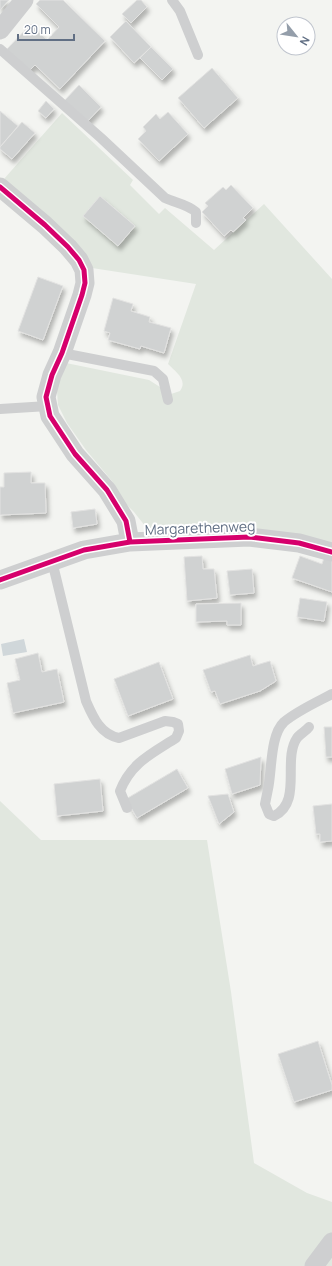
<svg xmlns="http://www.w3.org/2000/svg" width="332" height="1266" viewBox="0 0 332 1266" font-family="Manrope,sans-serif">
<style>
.green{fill:#e1e7df}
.water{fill:#d0d7da}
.building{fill:#d0d2d2;stroke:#e2e2e1;filter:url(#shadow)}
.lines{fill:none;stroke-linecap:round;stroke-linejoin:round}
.lane{stroke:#cecfd0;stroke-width:10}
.street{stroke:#cecfd0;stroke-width:19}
.cycleway-casing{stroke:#fff;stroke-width:8}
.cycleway{stroke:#d6006c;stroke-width:5}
.labels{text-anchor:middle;stroke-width:4;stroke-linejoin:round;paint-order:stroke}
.street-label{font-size:14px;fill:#616f84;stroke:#fff}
</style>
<defs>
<filter id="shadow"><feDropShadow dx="2.5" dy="4.5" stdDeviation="2" flood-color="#0004"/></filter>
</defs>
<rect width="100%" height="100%" fill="#f3f4f1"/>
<!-- green -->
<path class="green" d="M 62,113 L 133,180 L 130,185 L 159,214 L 165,208 L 214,250 L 264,204 L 332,279 L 332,552 L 153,536 L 134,512 L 123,501 L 112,481 L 86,450 L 67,423 L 58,405 L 57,391 L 59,380 L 66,363 L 149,380 L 171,394 L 180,391 C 188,380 176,372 168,364 L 196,284 L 92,268 L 4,179 Z
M 0,801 L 41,840 L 207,840 L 231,992 L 254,1163 L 307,1193 L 332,1202 L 332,1266 L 0,1266 Z"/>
<!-- water -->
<path class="water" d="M 24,639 L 27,652 L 3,656 L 1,644 Z"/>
<!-- building -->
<path class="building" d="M 0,0 L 9,0 L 0,10 Z
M 40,0 L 63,0 L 105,41 L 60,89 L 35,65 L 29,71 L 7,49 L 31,24 L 47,40 L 59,27 L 36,4 Z
M 137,0 L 141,0 L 147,7 L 131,23 L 122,14 Z
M 126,21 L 151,47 L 134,63 L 110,37 Z
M 151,47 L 173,69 L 162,80 L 140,58 Z
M 212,68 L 238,98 L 204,128 L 178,98 Z
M 79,85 L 101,107 L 86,123 L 64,101 Z
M 46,101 L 54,109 L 46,118 L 38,111 Z
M 0,111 L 18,126 L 0,147 Z
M 168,112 L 188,134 L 159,161 L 138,139 L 146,131 L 143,127 L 156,114 L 160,119 Z
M 22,122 L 35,133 L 12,159 L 0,149 L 0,147 Z
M 231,185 L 253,208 L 243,218 L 246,220 L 233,232 L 231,230 L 224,236 L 202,212 L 208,206 L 205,203 L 223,187 L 226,190 Z
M 100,196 L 135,226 L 118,246 L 83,216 Z
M 38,277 L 63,286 L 43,340 L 18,331 Z
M 113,298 L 133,304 L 131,311 L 150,317 L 149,322 L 171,328 L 164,353 L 141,346 L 140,349 L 108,340 L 110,333 L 104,331 Z
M 31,472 L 31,483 L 45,483 L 46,513 L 0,515 L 0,487 L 4,487 L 4,473 Z
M 95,509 L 97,524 L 73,528 L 71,512 Z
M 202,556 L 203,569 L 214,569 L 217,598 L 187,601 L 184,557 Z
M 300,556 L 322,564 L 324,558 L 332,561 L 332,592 L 292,578 Z
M 252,569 L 254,593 L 230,595 L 227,571 Z
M 300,598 L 327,602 L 324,621 L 297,617 Z
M 241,603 L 241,625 L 227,625 L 227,621 L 196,622 L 196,604 Z
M 38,653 L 42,672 L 57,669 L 64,702 L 13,713 L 7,683 L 20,680 L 15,659 Z
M 250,655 L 253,666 L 270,661 L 276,681 L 260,691 L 220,704 L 215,691 L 211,692 L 203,670 Z
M 159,662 L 173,699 L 128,716 L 114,679 Z
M 324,727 L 332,727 L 332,757 L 326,757 Z
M 261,757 L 260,785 L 232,794 L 225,769 Z
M 177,769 L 188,788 L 137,818 L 126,799 Z
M 100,779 L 103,811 L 57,816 L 54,784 Z
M 228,794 L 234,812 L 219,824 L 208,796 Z
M 332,804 L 332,841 L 320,842 L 320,834 L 316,834 L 313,806 Z
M 318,1041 L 332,1085 L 332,1090 L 294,1102 L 278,1054 Z"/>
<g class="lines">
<!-- lane -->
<path class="lane" d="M 172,0 L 180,11 L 198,55
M 0,49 L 101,138 L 165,198 C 176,203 187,204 196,212 L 196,223
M 62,353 L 154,371 L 163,379 L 168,400
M 0,409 L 48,406
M 52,561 L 86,701 C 93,717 100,734 119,738 L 165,721 L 173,722 L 178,724 L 179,731 L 176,738 C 151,754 131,763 120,791 L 127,808
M 309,727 C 306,731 300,734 297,738 C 282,760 303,802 274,816 L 269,814 L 265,804 C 266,799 267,794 268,789 C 272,771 270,735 284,722 C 297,711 317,702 332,694"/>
<!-- street -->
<path class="street" d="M 0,30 L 24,0
M 0,187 L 45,225 L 68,247 L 79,260 L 84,270 L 85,283 L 82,295 L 62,353 L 52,375 L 46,397 L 50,416 L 75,454 L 107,490 L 126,521 L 130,542
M 0,580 L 84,550 L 130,542 L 249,537 L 299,543 L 332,552
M 314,1266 L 332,1242"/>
<!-- cycleway casing -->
<g class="cycleway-casing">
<path id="cycleway" d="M 0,187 L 45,225 L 68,247 L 79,260 L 84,270 L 85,283 L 82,295 L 62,353 L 52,375 L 46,397 L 50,416 L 75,454 L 107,490 L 126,521 L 130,542
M 0,580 L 84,550 L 130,542 L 249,537 L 299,543 L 332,552"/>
</g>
<!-- cycleway -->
<use href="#cycleway" class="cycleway"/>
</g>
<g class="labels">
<!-- street labels -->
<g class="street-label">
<text transform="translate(200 528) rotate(-2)" y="5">Margarethenweg</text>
</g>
</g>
<!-- north arrow -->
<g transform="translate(296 36) rotate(120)"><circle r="19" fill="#ffffff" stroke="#c0c5ce"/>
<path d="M0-3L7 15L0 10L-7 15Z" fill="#949eaa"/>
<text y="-6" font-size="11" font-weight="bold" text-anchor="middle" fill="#616f84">N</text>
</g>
<!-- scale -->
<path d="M18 34v6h56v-6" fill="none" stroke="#616f84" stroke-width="2"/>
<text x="24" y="34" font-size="12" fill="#616f84" stroke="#ffffff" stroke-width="3" paint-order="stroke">20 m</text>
</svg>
